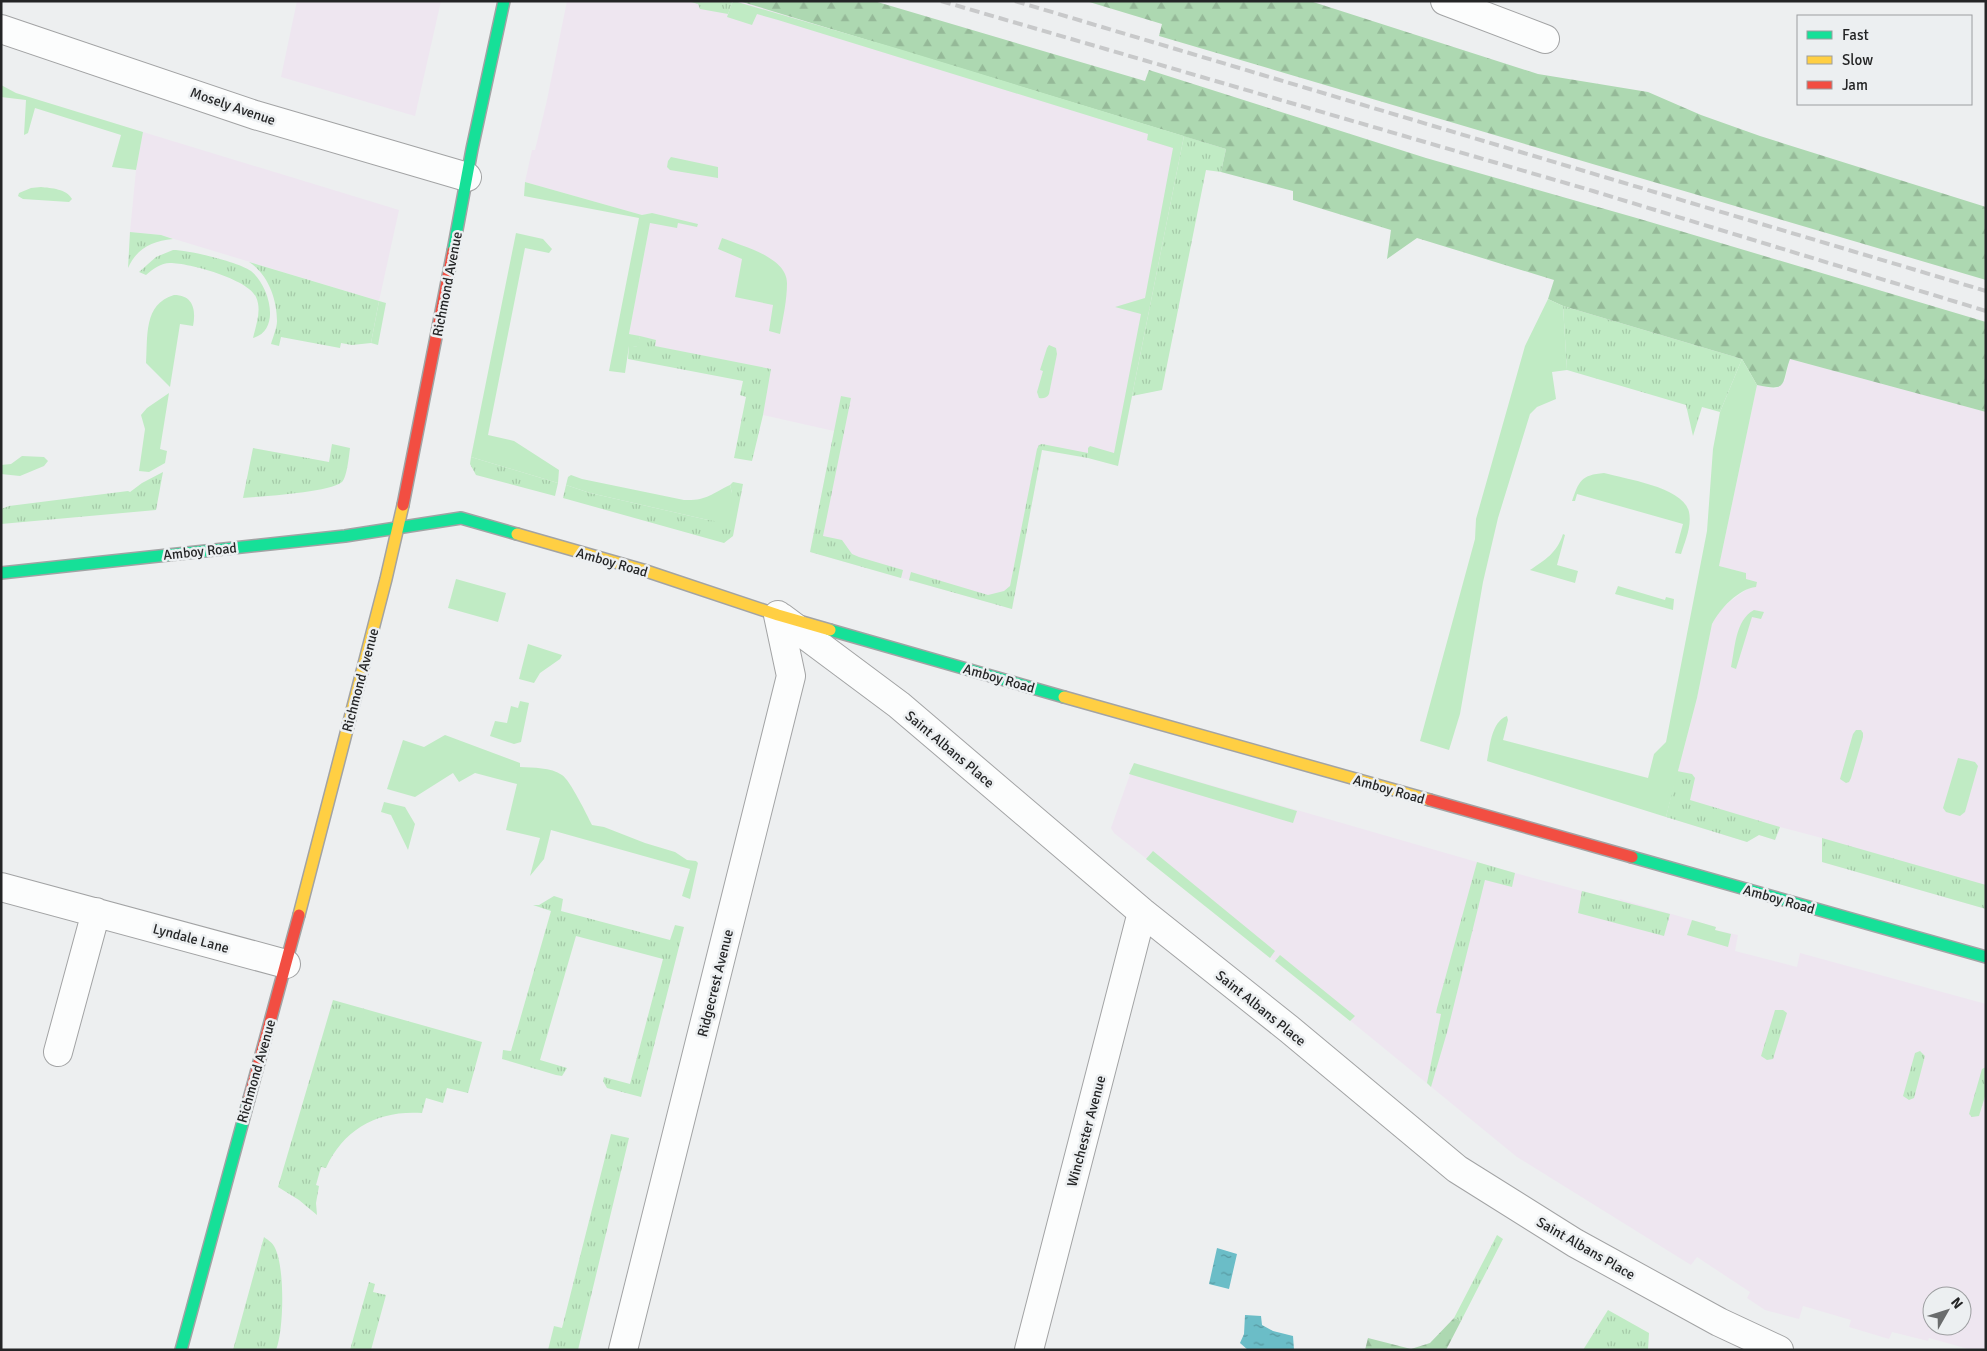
<svg xmlns="http://www.w3.org/2000/svg" width="1987" height="1351" viewBox="0 0 1987 1351" font-family="Signika,sans-serif">
<style>
.commercial{fill:#eee6f0;fill-rule:evenodd}
.grass{fill:url(#grass-tufts)}
.forest{fill:url(#forest-firs)}
.garden{fill:#c0ebc4}
.water{fill:url(#water-ripples)}
.lines{fill:none;stroke-linecap:round;stroke-linejoin:round}
.street-casing{stroke:#a2a3a4;stroke-width:30}
.fast-casing{stroke:#a2a3a4;stroke-width:14}
.slow-casing{stroke:#a2a3a4;stroke-width:14}
.jam-casing{stroke:#a2a3a4;stroke-width:14}
.street{stroke:#fcfdfd;stroke-width:28}
.fast{stroke:#16e098;stroke-width:11}
.slow{stroke:#ffcf43;stroke-width:11}
.jam{stroke:#f24e42;stroke-width:11}
.rail{stroke:#c8c9ca;stroke-width:4;stroke-dasharray:10 5;stroke-linecap:butt}
.labels{text-anchor:middle;stroke-width:5;stroke-linejoin:round;paint-order:stroke}
.street-label{font-size:14px;fill:#242526;stroke:#eceff1}
</style>
<defs>
<pattern id="grass-tufts" width="24" height="20" patternUnits="userSpaceOnUse" patternTransform="scale(1.25)"><rect width="24" height="20" fill="#c0ebc4"/><path d="M3 7l-1-3M5 7V3M7 7l1-3M15 17l-1-3M17 17v-4M19 17l1-3" fill="none" stroke="#a5c9a8"/></pattern>
<pattern id="forest-firs" width="22" height="20" patternUnits="userSpaceOnUse" patternTransform="scale(1.25)"><rect width="22" height="20" fill="#add8b1"/><path d="M5 1l3.5 6h-7zM16 11l3.5 6h-7z" fill="#95b998"/></pattern>
<pattern id="water-ripples" width="26" height="14" patternUnits="userSpaceOnUse" patternTransform="scale(1.25)"><rect width="26" height="14" fill="#6bbdc7"/><path d="M2 4q2-2 4 0t4 0M15 11q2-2 4 0t4 0" fill="none" stroke="#5899a1"/></pattern>
</defs>
<rect width="100%" height="100%" fill="#edeff0"/>
<!-- commercial -->
<path class="commercial" d="M 297,1 L 441,1 L 415,116 L 281,77 Z
M 567,1 L 731,1 L 732,3 L 739,1 L 1184,136 L 1118,466 L 1091,458 L 1042,449 L 1012,609 L 810,552 L 834,431 L 763,415 L 770,369 L 654,346 L 656,340 L 629,334 L 652,213 L 642,215 L 525,182 L 532,150 L 535,150 L 547,100 Z
M 143,132 L 399,210 L 379,301 L 161,235 L 130,232 L 136,170 Z
M 1790,359 L 1986,412 L 1986,909 L 1822,862 L 1822,838 L 1780,827 L 1775,840 L 1759,835 L 1747,842 L 1666,817 L 1697,698 L 1712,624 L 1717,614 L 1728,603 L 1757,582 L 1746,579 L 1746,573 L 1719,566 L 1757,385 L 1775,389 L 1780,386 L 1785,380 Z
M 1134,763 L 1515,873 L 1619,901 L 1620,899 L 1716,927 L 1715,930 L 1738,935 L 1735,951 L 1797,967 L 1800,953 L 1986,1004 L 1986,1350 L 1972,1350 L 1929,1338 L 1928,1341 L 1892,1332 L 1889,1339 L 1849,1327 L 1851,1320 L 1803,1306 L 1799,1319 L 1765,1310 L 1747,1298 L 1750,1292 L 1697,1257 L 1691,1265 L 1517,1157 L 1352,1022 L 1114,833 L 1111,828 ZM 1932,1296 L 1962,1296 L 1962,1326 L 1932,1326 Z"/>
<!-- grass -->
<path class="grass" d="M 688,1 L 731,1 L 732,3 L 728,14 L 700,9 L 698,4 Z
M 1184,136 L 1226,149 L 1221,172 L 1206,170 L 1162,390 L 1132,396 Z
M 130,232 L 161,235 L 173,239 C 152,241 137,248 128,268 Z
M 173,250 C 189,250 238,262 251,271 C 269,285 282,330 253,338 C 256,325 262,310 256,297 C 248,279 189,263 170,263 C 161,263 153,269 146,275 L 139,272 L 156,257 Z
M 249,262 L 379,301 L 371,343 L 352,345 L 341,343 L 340,348 L 281,337 L 279,346 L 271,344 C 273,337 277,328 277,321 C 277,299 268,274 249,262 Z
M 1563,306 L 1742,359 L 1720,412 L 1702,407 L 1693,436 L 1686,405 L 1567,370 Z
M 640,336 L 656,340 L 655,346 L 771,369 L 763,415 L 752,461 L 734,458 L 746,397 L 740,395 L 743,381 L 628,359 L 629,345 L 637,347 Z
M 841,396 L 851,398 L 823,536 L 842,540 L 852,554 L 859,557 L 903,570 L 901,578 L 810,552 Z
M 332,444 L 350,448 C 349,456 347,477 342,482 C 328,493 263,496 243,498 L 253,448 L 329,462 Z
M 1042,444 L 1088,453 L 1088,458 L 1042,450 L 1012,609 L 909,580 L 911,572 L 988,595 L 1004,591 L 1010,586 L 1037,449 L 1039,445 Z
M 471,457 L 558,483 L 555,496 L 476,475 L 470,464 Z
M 163,472 L 156,510 L 1,524 L 1,509 L 9,506 L 128,491 L 130,492 L 142,483 Z
M 733,482 L 743,484 L 733,536 L 724,543 L 563,498 L 566,485 L 590,493 L 708,520 L 732,493 L 730,485 Z
M 1677,771 L 1692,774 L 1695,778 L 1690,800 L 1780,827 L 1775,840 L 1759,835 L 1747,842 L 1666,817 Z
M 1822,838 L 1986,885 L 1986,909 L 1822,862 Z
M 1477,862 L 1515,873 L 1512,887 L 1485,880 L 1448,1029 L 1431,1087 L 1427,1083 L 1441,1014 L 1436,1013 L 1437,1008 Z
M 1582,891 L 1670,914 L 1664,936 L 1578,913 Z
M 554,896 L 563,899 L 561,911 L 670,940 L 675,925 L 684,927 L 641,1097 L 607,1088 L 603,1081 L 604,1077 L 630,1084 L 663,959 L 576,936 L 540,1060 L 567,1068 L 562,1076 L 556,1075 L 502,1059 L 503,1050 L 511,1051 L 551,911 L 533,905 L 539,905 Z
M 333,1000 L 482,1042 L 468,1093 L 447,1088 L 443,1103 L 426,1098 L 422,1113 C 379,1110 344,1128 326,1168 L 321,1167 L 316,1185 L 319,1186 L 316,1203 L 317,1215 L 299,1200 L 278,1187 Z
M 1775,1010 L 1783,1010 L 1787,1013 L 1773,1059 L 1767,1060 L 1761,1056 Z
M 1920,1051 L 1925,1056 L 1914,1098 L 1909,1100 L 1903,1096 L 1915,1053 Z
M 1986,1067 L 1986,1093 L 1979,1116 L 1972,1117 L 1969,1114 L 1982,1069 Z
M 611,1134 L 629,1138 L 578,1350 L 548,1350 L 554,1326 L 562,1328 Z
M 1497,1235 L 1503,1239 L 1461,1321 L 1454,1318 Z
M 264,1237 C 268,1240 273,1243 275,1248 C 285,1268 284,1329 276,1350 L 233,1350 Z
M 369,1282 L 375,1284 L 373,1292 L 386,1295 L 371,1350 L 350,1350 Z
M 1608,1310 L 1649,1333 L 1648,1350 L 1583,1350 Z"/>
<!-- forest -->
<path class="forest" d="M 739,1 L 874,1 L 1145,81 L 1149,70 L 1426,158 L 1640,219 L 1986,322 L 1986,412 L 1790,359 C 1781,384 1789,392 1757,385 L 1742,359 L 1563,306 L 1548,299 L 1554,280 L 1417,238 L 1387,259 L 1391,230 L 1293,200 L 1293,191 L 1221,172 L 1226,149 Z
M 1086,1 L 1310,1 L 1538,74 L 1648,92 L 1701,115 L 1760,136 L 1986,207 L 1986,280 L 1159,36 L 1162,24 Z
M 1454,1318 L 1461,1321 L 1446,1350 L 1365,1350 L 1368,1338 L 1411,1349 L 1430,1343 Z"/>
<!-- garden -->
<path class="garden" d="M 734,1 L 896,48 L 1184,136 L 1118,466 L 1088,458 L 1088,448 L 1090,446 L 1114,453 L 1141,314 L 1115,307 L 1145,298 L 1173,148 L 1147,140 L 1148,134 L 778,20 L 757,14 L 752,25 L 727,17 L 732,3 Z
M 1,85 L 16,93 L 143,132 L 136,170 L 112,167 L 121,135 L 35,108 L 28,133 L 24,135 L 26,100 L 1,97 Z
M 671,157 L 718,167 L 718,178 L 670,170 L 667,167 L 668,161 Z
M 525,182 L 642,215 L 652,213 L 698,224 L 697,227 L 678,223 L 677,228 L 650,223 L 629,334 L 640,336 L 638,347 L 629,346 L 625,373 L 609,371 L 639,218 L 524,196 Z
M 41,187 C 51,188 67,189 72,199 L 69,202 L 23,199 L 18,196 L 19,193 L 31,188 Z
M 516,233 L 543,239 L 552,249 L 549,253 L 525,248 L 488,435 L 514,441 L 559,470 L 558,483 L 471,457 Z
M 722,238 C 742,246 787,257 787,283 C 787,300 783,318 780,334 L 769,331 L 773,305 L 735,297 L 742,259 L 718,249 Z
M 174,295 C 194,295 196,311 193,326 L 180,324 L 170,387 L 146,363 C 148,337 143,304 174,295 Z
M 1548,299 L 1563,306 L 1567,370 L 1552,372 L 1556,399 L 1537,407 L 1530,414 L 1498,518 L 1483,582 L 1460,714 L 1449,750 L 1420,741 L 1475,539 L 1476,519 L 1525,346 Z
M 379,301 L 386,303 L 378,345 L 371,343 Z
M 1049,345 L 1056,348 L 1057,354 L 1049,394 C 1047,398 1043,399 1039,398 L 1037,392 L 1043,371 L 1040,370 L 1047,348 Z
M 1742,359 L 1757,385 L 1719,566 L 1746,573 L 1746,579 L 1757,582 L 1756,587 C 1738,589 1720,609 1712,624 L 1697,698 L 1666,817 L 1487,761 C 1490,747 1491,722 1507,716 L 1508,720 L 1503,740 L 1648,778 L 1654,754 L 1666,742 L 1707,531 L 1713,449 L 1720,412 Z
M 169,393 L 160,449 L 167,451 L 165,463 L 149,472 L 139,471 L 145,429 L 141,415 L 147,408 Z
M 22,456 L 44,457 L 48,461 L 44,466 L 20,476 L 1,474 L 1,465 L 11,464 Z
M 1604,473 C 1625,479 1684,487 1689,512 C 1692,526 1685,541 1681,554 L 1675,553 L 1683,524 L 1577,494 L 1575,501 L 1572,501 C 1579,481 1581,475 1604,473 Z
M 571,475 L 582,479 L 684,500 C 706,501 711,494 730,485 L 732,493 L 730,519 L 727,523 L 708,520 L 590,493 L 566,485 L 568,477 Z
M 1563,534 L 1565,535 L 1557,565 L 1578,571 L 1575,583 L 1530,570 C 1545,560 1557,553 1563,534 Z
M 456,579 L 506,593 L 498,622 L 448,608 Z
M 1618,586 L 1665,600 L 1666,597 L 1674,599 L 1673,610 L 1615,594 Z
M 1754,610 L 1764,612 L 1761,619 L 1752,617 L 1736,669 L 1731,667 C 1735,649 1735,620 1754,610 Z
M 528,644 L 562,655 L 560,659 L 540,673 L 534,683 L 519,679 Z
M 520,701 L 529,703 L 521,742 L 514,744 L 490,736 L 495,721 L 507,723 L 511,706 L 518,708 Z
M 1856,730 L 1861,730 L 1863,733 L 1863,737 L 1851,778 L 1849,782 L 1846,783 L 1840,779 L 1853,734 Z
M 445,735 L 520,763 L 520,767 C 533,768 551,767 562,775 C 570,780 587,815 592,825 L 604,827 L 645,843 L 675,852 L 687,860 L 696,861 L 698,863 L 690,899 L 682,896 L 690,869 L 551,830 L 544,859 L 530,876 L 540,838 L 506,830 L 517,784 L 475,773 L 459,782 L 453,773 L 415,797 L 387,789 L 403,740 L 424,747 Z
M 1958,758 L 1975,762 L 1978,766 L 1965,812 L 1960,816 L 1946,812 L 1943,808 Z
M 1134,763 L 1297,811 L 1293,823 L 1129,774 Z
M 384,802 L 405,807 L 415,824 L 408,850 L 391,815 L 381,812 Z
M 1153,851 L 1275,951 L 1270,958 L 1146,859 Z
M 1692,920 L 1716,927 L 1715,930 L 1731,934 L 1728,947 L 1687,935 Z
M 1280,955 L 1355,1016 L 1350,1021 L 1275,961 Z"/>
<!-- water -->
<path class="water" d="M 1217,1248 L 1237,1254 L 1229,1289 L 1209,1284 Z
M 1245,1315 L 1261,1316 L 1262,1325 L 1273,1331 L 1293,1336 L 1294,1350 L 1248,1350 L 1240,1343 L 1244,1334 Z"/>
<g class="lines">
<!-- street casing -->
<g class="street-casing">
<path id="street" d="M 1445,1 L 1545,39
M 1,29 L 255,115 L 467,177
M 781,617 L 899,705 L 1142,912 L 1289,1029 L 1457,1169 L 1575,1243 L 1719,1322 L 1779,1350
M 1,887 L 286,964
M 58,1052 L 96,912
M 623,1350 L 791,676 L 778,615
M 1029,1350 L 1142,912"/>
</g>
<!-- fast casing -->
<g class="fast-casing">
<path id="fast" d="M 453,251 L 472,149 L 504,1
M 1,573 L 345,536 L 461,518 L 517,534
M 830,630 L 1064,697
M 1632,857 L 1986,957
M 181,1350 L 249,1099"/>
</g>
<!-- slow casing -->
<g class="slow-casing">
<path id="slow" d="M 517,534 L 643,570 L 778,615 L 830,630
M 1064,697 L 1430,800
M 299,915 L 386,579 L 403,505"/>
</g>
<!-- jam casing -->
<g class="jam-casing">
<path id="jam" d="M 403,505 L 453,251
M 1430,800 L 1632,857
M 249,1099 L 299,915"/>
</g>
<!-- street -->
<use href="#street" class="street"/>
<!-- fast -->
<use href="#fast" class="fast"/>
<!-- slow -->
<use href="#slow" class="slow"/>
<!-- jam -->
<use href="#jam" class="jam"/>
<!-- rail -->
<path class="rail" d="M 941,1 L 1593,191 L 1986,311
M 1015,1 L 1986,291"/>
</g>
<g class="labels">
<!-- street labels -->
<g class="street-label">
<text transform="translate(233 106) rotate(19)" y="5">Mosely Avenue</text>
<text transform="translate(447 284) rotate(-79)" y="5">Richmond Avenue</text>
<text transform="translate(200 551) rotate(-6)" y="5">Amboy Road</text>
<text transform="translate(612 562) rotate(16)" y="5">Amboy Road</text>
<text transform="translate(999 678) rotate(16)" y="5">Amboy Road</text>
<text transform="translate(360 680) rotate(-75)" y="5">Richmond Avenue</text>
<text transform="translate(950 749) rotate(40)" y="5">Saint Albans Place</text>
<text transform="translate(1389 789) rotate(16)" y="5">Amboy Road</text>
<text transform="translate(1779 899) rotate(16)" y="5">Amboy Road</text>
<text transform="translate(191 938) rotate(15)" y="5">Lyndale Lane</text>
<text transform="translate(715 983) rotate(-76)" y="5">Ridgecrest Avenue</text>
<text transform="translate(1261 1008) rotate(39)" y="5">Saint Albans Place</text>
<text transform="translate(256 1071) rotate(-74)" y="5">Richmond Avenue</text>
<text transform="translate(1086 1131) rotate(-75)" y="5">Winchester Avenue</text>
<text transform="translate(1586 1248) rotate(30)" y="5">Saint Albans Place</text>
</g>
</g>
<!-- border -->
<rect width="1987" height="1351" fill="none" stroke="#242526" stroke-width="5"/>
<!-- legend -->
<rect x="1797" y="15" width="175" height="90" fill="#eceff1" stroke="#9c9ea0"/>
<rect x="1807" y="31" width="25" height="8" fill="#16e098" stroke="#9c9ea0"/>
<text x="1842" y="40" font-size="15" fill="#242526">Fast</text>
<rect x="1807" y="56" width="25" height="8" fill="#ffcf43" stroke="#9c9ea0"/>
<text x="1842" y="65" font-size="15" fill="#242526">Slow</text>
<rect x="1807" y="81" width="25" height="8" fill="#f24e42" stroke="#9c9ea0"/>
<text x="1842" y="90" font-size="15" fill="#242526">Jam</text>
<!-- north arrow -->
<g transform="translate(1947 1311) rotate(51)"><circle r="24" fill="#eceff1" stroke="#9c9ea0"/>
<path d="M0-4L9 19L0 12L-9 19Z" fill="#6a6c6d"/>
<text y="-8" font-size="14" font-weight="bold" text-anchor="middle" fill="#242526">N</text>
</g>
</svg>
